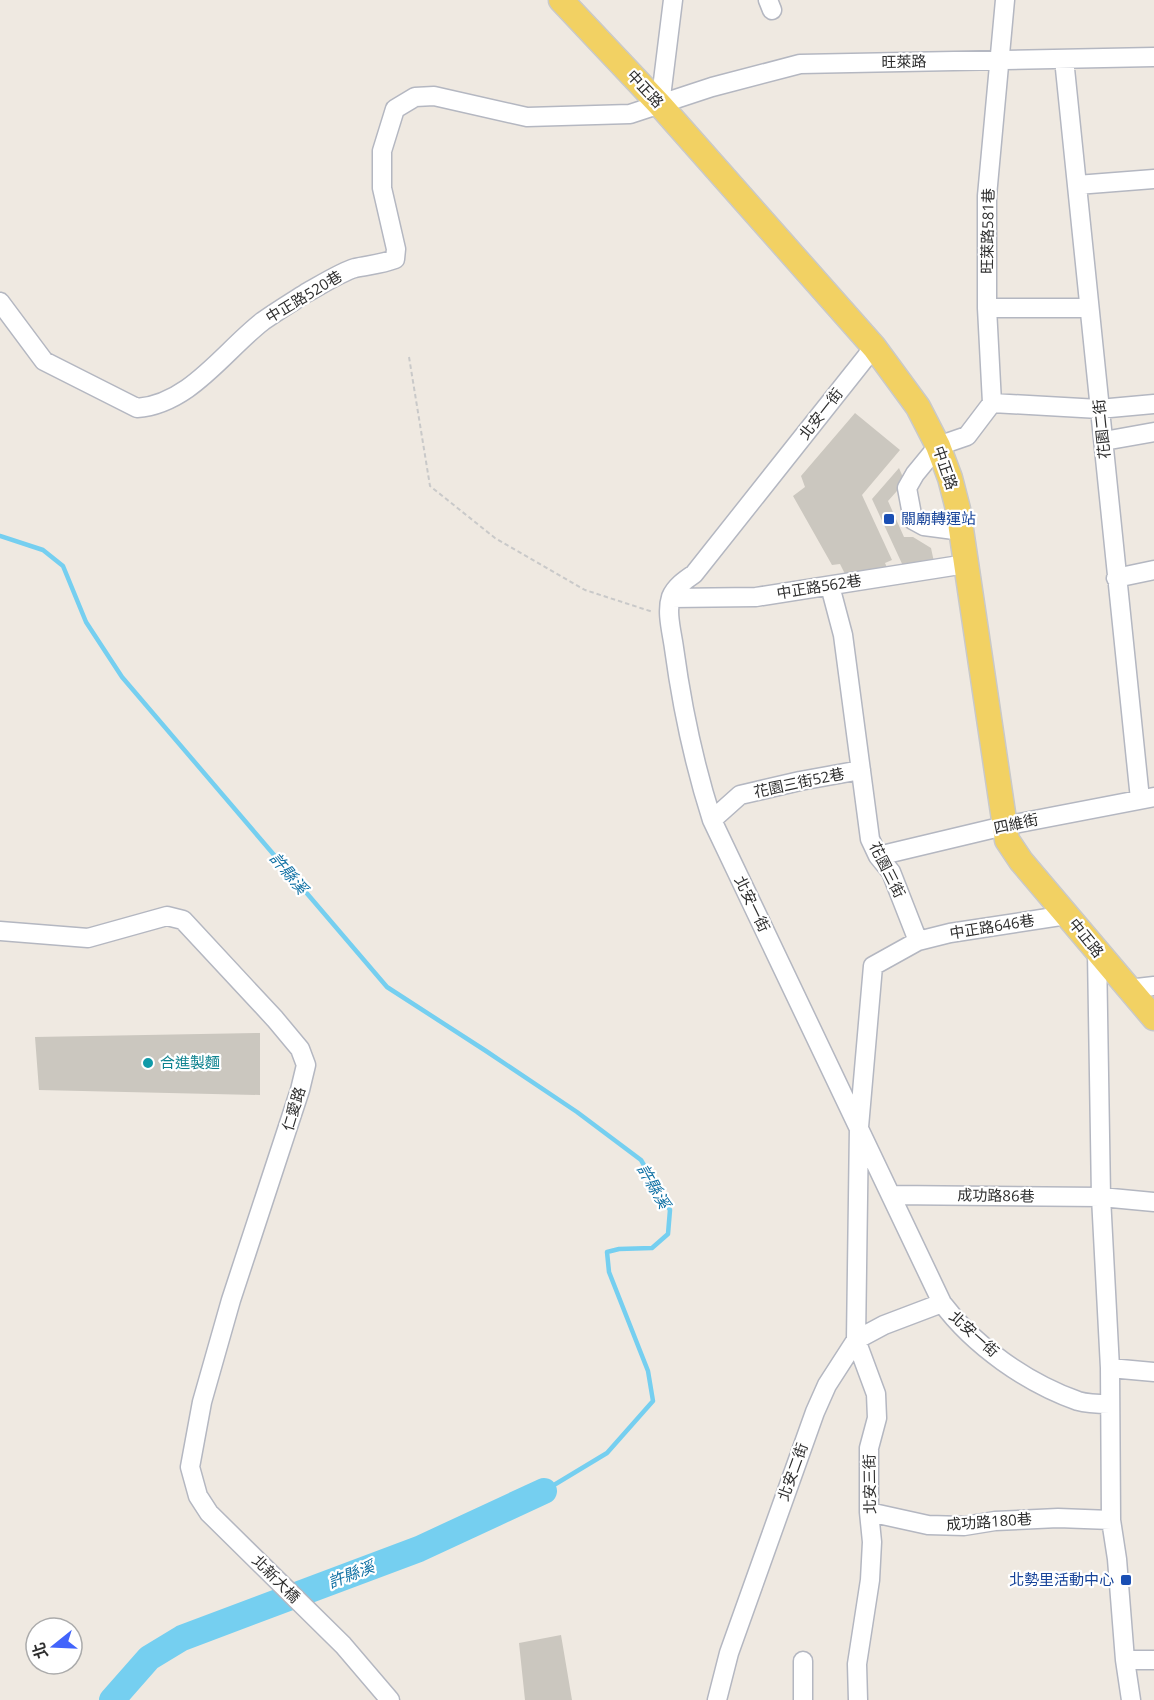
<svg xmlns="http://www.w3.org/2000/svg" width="1154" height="1700" viewBox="0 0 1154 1700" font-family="'Open Sans','Noto Sans TC',sans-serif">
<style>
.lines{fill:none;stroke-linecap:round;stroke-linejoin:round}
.stream{stroke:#75cff0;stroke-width:4.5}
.river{stroke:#75cff0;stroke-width:26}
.building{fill:#cbc7bf}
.minor-casing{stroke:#b4b7c1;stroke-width:21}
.major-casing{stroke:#c9c9c9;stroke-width:27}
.path{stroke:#c9c9c9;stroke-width:2;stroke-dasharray:4.5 3;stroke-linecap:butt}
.minor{stroke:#fff;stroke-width:18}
.major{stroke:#f2d163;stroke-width:24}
.transit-dot{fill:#1a4fb4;stroke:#fff;stroke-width:2}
.culture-dot{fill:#0f9aa8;stroke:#fff;stroke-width:2}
.labels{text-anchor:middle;stroke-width:4.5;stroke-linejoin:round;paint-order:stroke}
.street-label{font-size:15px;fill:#2e2e2e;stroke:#fff}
.transit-label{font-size:15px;fill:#164399;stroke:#fff;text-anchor:start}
.culture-label{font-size:15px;fill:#0d838f;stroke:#fff;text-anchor:start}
.water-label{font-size:16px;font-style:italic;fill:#0d6fa3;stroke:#fff}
</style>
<rect width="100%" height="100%" fill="#efe9e1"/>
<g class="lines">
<!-- stream -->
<path class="stream" d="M 0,536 L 43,550 L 63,566 L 86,622 L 122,677 L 387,987 L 486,1051 L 577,1112 L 641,1160 L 670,1210 L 668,1234 L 652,1248 L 619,1249 L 607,1252 L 609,1272 L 648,1371 L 653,1401 L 607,1453 L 544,1491"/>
<!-- river -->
<path class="river" d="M 112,1700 L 149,1658 L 182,1638 L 419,1549 L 544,1491"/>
</g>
<!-- building -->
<path class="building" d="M 855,413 L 900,450 L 862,495 L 892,560 L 885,563 L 889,572 L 848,580 L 840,564 L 832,565 L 793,496 L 805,487 L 801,476 Z
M 899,468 L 905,482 L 888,501 L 904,537 L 913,537 L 931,548 L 934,562 L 904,568 L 872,499 Z
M 260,1033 L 260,1095 L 39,1090 L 35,1037 Z
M 561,1635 L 572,1700 L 525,1700 L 519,1643 Z"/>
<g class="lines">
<!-- minor casing -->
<g class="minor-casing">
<path id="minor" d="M 768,0 L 772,10
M 1064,59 L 1140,799
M 660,105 L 673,0
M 1077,185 L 1154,179
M 0,302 L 44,361 L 137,408 C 190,404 224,351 263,321 C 277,311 292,302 306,293 C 319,286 341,272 355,268 C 369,265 382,264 395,259 L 396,249 L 382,188 L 382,151 L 395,109 L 415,97 L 434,96 L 527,117 L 630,114 L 712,87 L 800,64 L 1154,57
M 987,308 L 1089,308
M 874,347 L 694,574 C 685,580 675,587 671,597 C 666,612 672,633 674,648 C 682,707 694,764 712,820 L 942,1303 C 974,1346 1027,1383 1078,1401 C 1088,1404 1099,1404 1110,1404
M 992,403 L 987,308 L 987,196 L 1005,0
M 1104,441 L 1154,432
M 962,531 L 924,526 L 913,520 L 907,488 L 915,474 L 938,446 L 967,436 L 992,403 L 1099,409 L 1154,404
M 1116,578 L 1154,570
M 830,586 L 843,635 L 870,839 L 878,856 L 891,872 L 918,941 L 873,966 L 859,1127 L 856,1340 L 876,1394 L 877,1418 L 869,1448 L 869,1512 L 872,1542 L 870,1580 L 857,1664 L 858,1700
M 671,598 L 756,597 L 966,564
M 712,820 L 740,795 L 800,781 L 861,770
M 878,856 L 1004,826 L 1154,797
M 0,931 L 88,938 L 167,916 L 183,920 L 275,1019 L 300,1049 L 306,1065 L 300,1090 L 231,1300 L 202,1402 L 190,1467 L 198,1496 L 209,1513 L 343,1645 L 390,1700
M 918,941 L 950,933 L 1067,915
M 1097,952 L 1101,1197 L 1110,1368 L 1111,1520 L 1117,1559 L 1125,1660 L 1131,1700
M 1128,989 L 1154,986
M 892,1195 L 1101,1197 L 1154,1202
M 1110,1368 L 1154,1372
M 869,1512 L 928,1525 L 964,1526 L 995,1521 L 1058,1518 L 1111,1520
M 1125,1660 L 1154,1660
M 717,1700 L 729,1653 L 815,1412 L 827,1385 L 856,1340 L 884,1325 L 942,1303
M 803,1700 L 803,1661"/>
</g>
<!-- major casing -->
<g class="major-casing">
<path id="major" d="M 561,0 L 660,105 L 874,347 L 918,407 L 938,446 L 950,478 L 958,509 L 1007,840 L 1021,861 L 1154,1018"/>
</g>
<!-- path -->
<path class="path" d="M 409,357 L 430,486 L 495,538 L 585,590 L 653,612"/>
<!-- minor -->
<use href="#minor" class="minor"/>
<!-- major -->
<use href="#major" class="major"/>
</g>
<!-- markers -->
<g class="transit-dot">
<rect x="883" y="513" width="12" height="12" rx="3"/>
<rect x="1120" y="1574" width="12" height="12" rx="3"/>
</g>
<circle class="culture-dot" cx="148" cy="1063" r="6"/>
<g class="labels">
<!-- street labels -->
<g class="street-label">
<text transform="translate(904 62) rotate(-1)" y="5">旺萊路</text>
<text transform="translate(645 89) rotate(47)" y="5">中正路</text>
<text transform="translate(988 231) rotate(-89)" y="5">旺萊路581巷</text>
<text transform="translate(304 297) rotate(-31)" y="5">中正路520巷</text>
<text transform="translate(821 414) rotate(-52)" y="5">北安一街</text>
<text transform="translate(1102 429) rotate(-96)" y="5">花園二街</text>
<text transform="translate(945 468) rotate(71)" y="5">中正路</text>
<text transform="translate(819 587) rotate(-9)" y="5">中正路562巷</text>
<text transform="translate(799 783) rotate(-12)" y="5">花園三街52巷</text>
<text transform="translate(1016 824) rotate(-12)" y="5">四維街</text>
<text transform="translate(887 870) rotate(63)" y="5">花園三街</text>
<text transform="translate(752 904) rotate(64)" y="5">北安一街</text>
<text transform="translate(992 927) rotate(-9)" y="5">中正路646巷</text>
<text transform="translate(1086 938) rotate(51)" y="5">中正路</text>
<text transform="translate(294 1109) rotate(-73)" y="5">仁愛路</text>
<text transform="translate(996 1196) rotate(1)" y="5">成功路86巷</text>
<text transform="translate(974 1334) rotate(42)" y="5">北安一街</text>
<text transform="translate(793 1472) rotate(-70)" y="5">北安二街</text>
<text transform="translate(870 1484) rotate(-91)" y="5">北安三街</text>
<text transform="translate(989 1522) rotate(-4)" y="5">成功路180巷</text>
<text transform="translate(276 1579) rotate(45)" y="5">北新大橋</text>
</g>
<!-- transit labels -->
<g class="transit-label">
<text x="901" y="524">關廟轉運站</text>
<text x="1114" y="1585" text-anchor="end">北勢里活動中心</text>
</g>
<!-- culture labels -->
<g class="culture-label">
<text x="160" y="1068">合進製麵</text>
</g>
<!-- water labels -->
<g class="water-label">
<text transform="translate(289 873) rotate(50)" y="6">許縣溪</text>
<text transform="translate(654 1186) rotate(60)" y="6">許縣溪</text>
<text transform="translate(351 1574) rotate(-21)" y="6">許縣溪</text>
</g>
</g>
<!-- north arrow -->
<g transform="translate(54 1646) rotate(252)"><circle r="28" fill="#ffffff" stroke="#ababab" stroke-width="1.5"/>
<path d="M0-4.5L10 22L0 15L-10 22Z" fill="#4264fb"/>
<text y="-9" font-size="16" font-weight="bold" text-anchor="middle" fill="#2e2e2e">北</text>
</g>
</svg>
